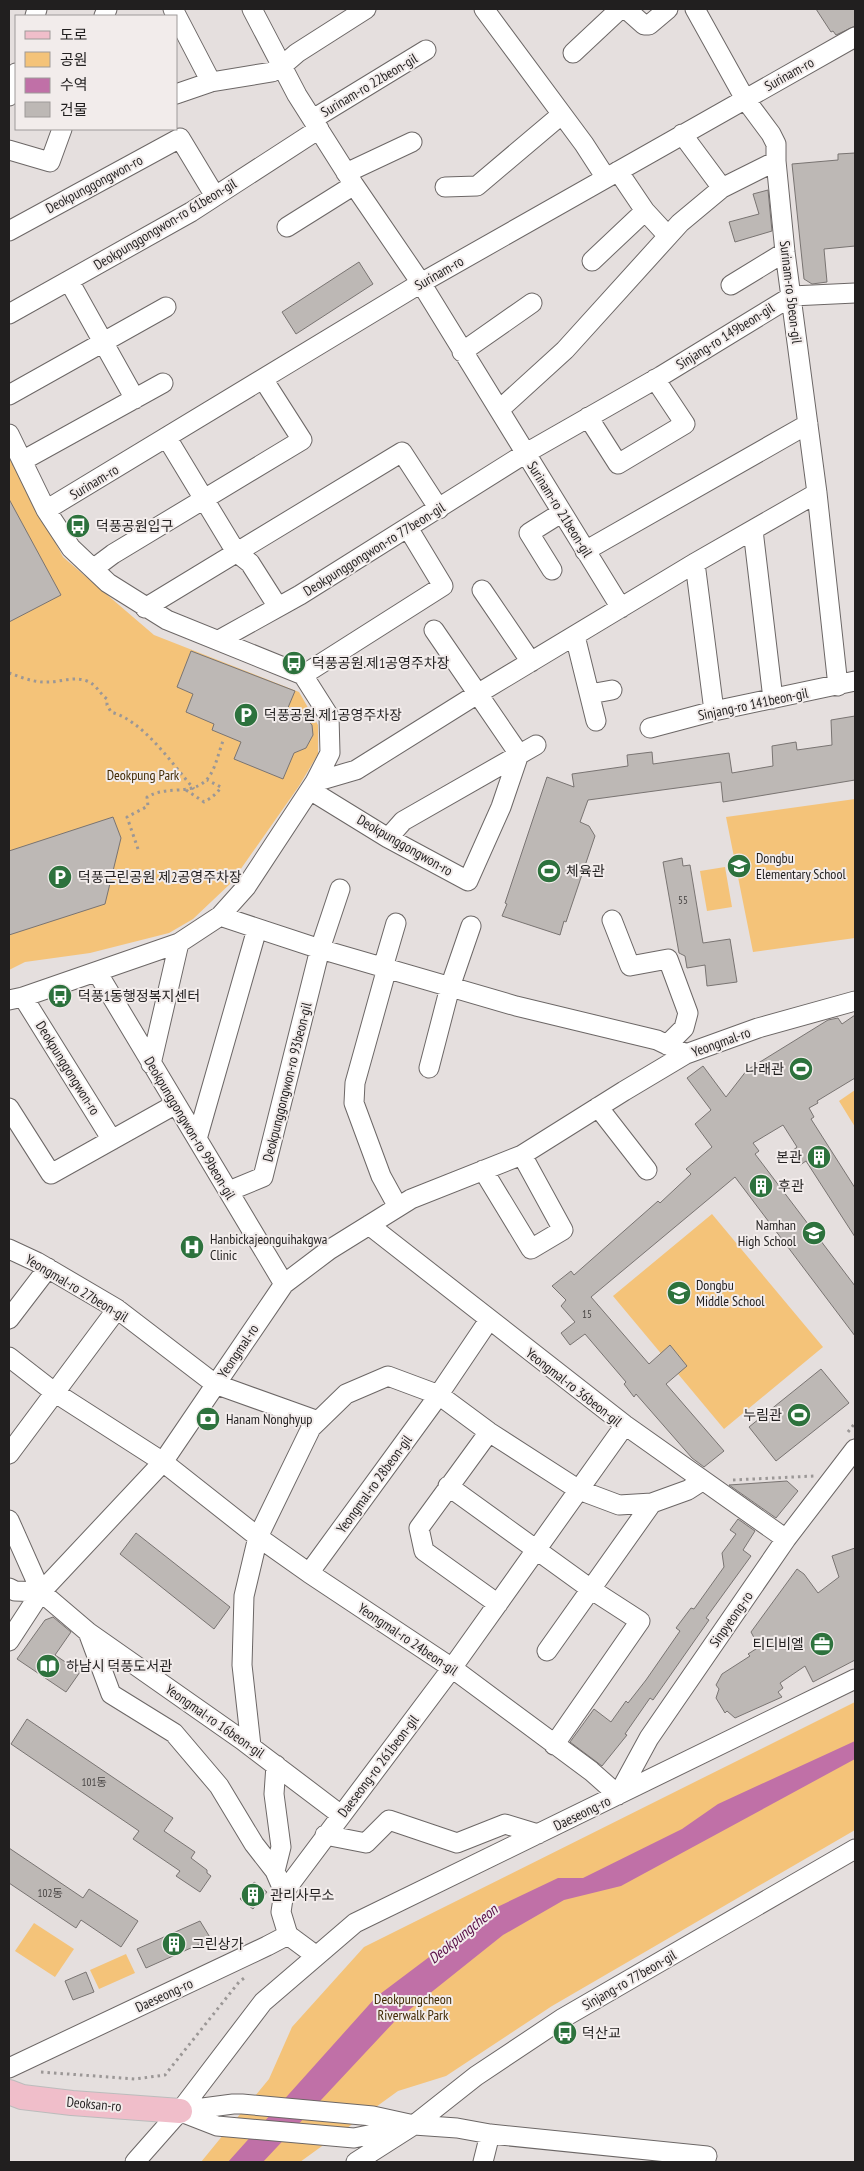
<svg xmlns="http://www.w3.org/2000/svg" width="864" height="2171" viewBox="0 0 864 2171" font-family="'PT Sans Narrow','Noto Sans KR',sans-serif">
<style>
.green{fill:#f4c379}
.water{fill:#c070a7}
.building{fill:#bdb8b5;stroke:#797472}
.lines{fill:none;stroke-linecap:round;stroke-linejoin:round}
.minor-casing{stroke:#6c6766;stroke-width:21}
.major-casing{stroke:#bcbcbc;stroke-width:26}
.path{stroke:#9b9796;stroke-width:3;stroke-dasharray:2.5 4;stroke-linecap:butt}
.minor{stroke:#fff;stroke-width:19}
.major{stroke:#f0beca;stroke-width:24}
.labels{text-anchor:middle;stroke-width:4;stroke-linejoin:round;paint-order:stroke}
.number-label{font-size:11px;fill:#484544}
.street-label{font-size:14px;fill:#211f1f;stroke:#f2eceb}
.poi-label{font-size:14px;fill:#211f1f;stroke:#f2eceb;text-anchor:start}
.park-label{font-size:14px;fill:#422b04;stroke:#f2eceb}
.water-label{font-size:15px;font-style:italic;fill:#580e47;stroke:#f2eceb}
</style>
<rect width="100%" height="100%" fill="#e5dfde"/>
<!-- green -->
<path class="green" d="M 9,452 L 63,557 L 154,635 L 299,692 L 318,725 L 318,754 L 299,786 L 231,883 L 193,919 L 169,933 L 90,953 L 25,962 L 9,970 Z
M 855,799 L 855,938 L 753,952 L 726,817 Z
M 725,867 L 732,907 L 707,911 L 700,871 Z
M 855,1090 L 855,1127 L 839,1101 Z
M 712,1214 L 823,1347 L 724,1429 L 613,1296 Z
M 855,1702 L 855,1830 L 552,2006 L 446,2076 L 398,2091 L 300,2162 L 201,2162 L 269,2079 L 292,2027 L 364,1947 Z
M 34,1923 L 74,1949 L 55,1977 L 15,1951 Z
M 126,1954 L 135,1973 L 99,1989 L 90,1970 Z"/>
<!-- water -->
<path class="water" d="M 855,1741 L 855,1759 L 621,1886 L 564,1900 L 503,1935 L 394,2022 L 263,2162 L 228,2162 L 376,1997 L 493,1909 L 558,1878 L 583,1878 L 682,1829 L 718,1804 Z"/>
<!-- building -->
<path class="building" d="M 816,9 L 855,9 L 855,26 L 836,35 L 833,31 L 831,32 Z
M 855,153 L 855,246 L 824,249 L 827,282 L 812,284 L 804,279 L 792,164 L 838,160 L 838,154 Z
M 768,190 L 772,231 L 735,242 L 729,222 L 759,214 L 753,194 Z
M 359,262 L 373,284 L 296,334 L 282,312 Z
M 9,499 L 61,595 L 9,622 Z
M 191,651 L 295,691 L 287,710 L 306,718 L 312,725 L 313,735 L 306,748 L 294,753 L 283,779 L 234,759 L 241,742 L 212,730 L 214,724 L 186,712 L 193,694 L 177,687 Z
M 855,716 L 855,780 L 723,802 L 721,782 L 588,800 L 580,822 L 589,826 L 595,836 L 566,922 L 564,921 L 560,935 L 502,916 L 507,904 L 505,903 L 547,777 L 574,787 L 572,774 L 628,766 L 627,755 L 652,752 L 653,764 L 729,753 L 732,773 L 773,766 L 772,746 L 796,742 L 797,750 L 832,745 L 831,720 Z
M 113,817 L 121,838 L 105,904 L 9,935 L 9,851 Z
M 682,858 L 683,866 L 690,865 L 703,943 L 730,939 L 737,982 L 707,986 L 705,965 L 687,968 L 685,956 L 679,953 L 663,862 Z
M 855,1015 L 855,1078 L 817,1101 L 818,1103 L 809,1108 L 814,1117 L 811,1119 L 855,1188 L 855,1237 L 806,1161 L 800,1165 L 791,1152 L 797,1147 L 783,1125 L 753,1143 L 759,1151 L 755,1154 L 855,1286 L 855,1336 L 735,1177 L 591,1297 L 649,1364 L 670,1345 L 687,1366 L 666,1384 L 724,1451 L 704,1467 L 692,1458 L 636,1394 L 634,1397 L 624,1384 L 626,1382 L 585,1334 L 570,1345 L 561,1333 L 575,1322 L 561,1306 L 566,1300 L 552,1286 L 571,1271 L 574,1275 L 658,1201 L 660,1203 L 691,1174 L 686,1169 L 712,1147 L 695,1124 L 711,1110 L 687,1078 L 703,1066 L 726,1097 L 747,1070 L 828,1020 L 838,1018 L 842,1024 Z
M 821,1369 L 849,1403 L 776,1461 L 749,1427 Z
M 787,1481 L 798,1491 L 776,1518 L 729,1485 Z
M 738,1519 L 755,1531 L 743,1550 L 751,1556 L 706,1618 L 709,1620 L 653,1700 L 650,1698 L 625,1734 L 627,1735 L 602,1766 L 570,1742 L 594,1709 L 611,1722 L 626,1701 L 628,1703 L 646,1680 L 680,1631 L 676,1628 L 691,1608 L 694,1609 L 724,1567 L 722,1553 L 736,1534 L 730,1530 Z
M 136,1533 L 230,1607 L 214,1629 L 120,1554 Z
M 855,1548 L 855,1660 L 813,1682 L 805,1666 L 780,1683 L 783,1688 L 778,1692 L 782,1697 L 735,1718 L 727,1711 L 725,1713 L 716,1698 L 719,1689 L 716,1685 L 722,1674 L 750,1656 L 748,1654 L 759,1647 L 751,1632 L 797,1569 L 804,1574 L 818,1593 L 839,1577 L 832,1556 Z
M 53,1617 L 71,1632 L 55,1655 L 80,1672 L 66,1692 L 17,1659 L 45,1620 Z
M 27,1719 L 173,1818 L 164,1831 L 195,1852 L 191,1858 L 207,1870 L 207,1873 L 211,1876 L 200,1892 L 176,1876 L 180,1871 L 133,1839 L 139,1831 L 11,1744 Z
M 9,1848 L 83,1898 L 89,1889 L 138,1921 L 121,1947 L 81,1920 L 76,1928 L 9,1883 Z
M 254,1882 L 267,1892 L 253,1909 L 240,1899 Z
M 200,1921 L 211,1939 L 146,1968 L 137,1949 Z
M 86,1972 L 94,1992 L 73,2000 L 65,1981 Z"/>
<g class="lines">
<!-- minor casing -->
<g class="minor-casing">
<path id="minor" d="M 173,9 L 211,82
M 252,9 L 297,95 L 354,185 L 421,283 L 621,608
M 484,9 L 584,144 L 606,178
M 626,9 L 644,25 L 649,25 L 668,9
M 695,9 L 745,99 L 771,134 L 776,144 L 776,161 L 785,252 L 817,493 L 838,686
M 35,16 L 37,9
M 104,16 L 107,9
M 573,53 L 620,9
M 176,94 L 211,82 L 272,72 L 282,66 L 297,53 L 366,9
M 9,96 L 16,73
M 313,119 L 426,50
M 682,134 L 722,188
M 9,150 L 50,162 L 62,129
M 618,171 L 645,211 L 668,236
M 346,173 L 412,142
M 445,187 L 477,186 L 561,115
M 287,227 L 354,185
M 9,231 L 180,138 L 215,196
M 592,261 L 645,211
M 69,281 L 135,399
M 731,285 L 785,252
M 9,314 L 191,212 L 319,129
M 462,352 L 532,303
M 9,395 L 166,307
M 499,410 L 565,350 L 680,223 L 722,188 L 776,161
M 588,417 L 618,464 L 685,424 L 655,379
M 9,434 L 46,510 L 71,548 L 108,583 L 167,620 L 303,675 L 329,716 L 330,753 L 315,782 L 246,887 L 220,916 L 179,943 L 23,997 L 9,1000
M 167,438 L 236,552 L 250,563 L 278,607
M 22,461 L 163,383
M 46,510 L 421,283 L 855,37
M 753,530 L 773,699
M 585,551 L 808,424
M 695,563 L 714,711
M 93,569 L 113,554 L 302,440 L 263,379
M 552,570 L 529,533 L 561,513
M 482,590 L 531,662
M 145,608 L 402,452 L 439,509
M 434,630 L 519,754
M 575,636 L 596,721
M 219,640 L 300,595 L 526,453 L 661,376 L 792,296 L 855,293
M 303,675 L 443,586 L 408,528
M 590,694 L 612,690
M 650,728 L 714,711 L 855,681
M 315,782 L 356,770 L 479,693 L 695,563 L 817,493
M 310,790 L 388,838 L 468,881 L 501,807 L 519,754
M 388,838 L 403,821 L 536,745
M 220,916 L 320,949 L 516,1006 L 657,1040 L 686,1054
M 612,920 L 630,966 L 668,959 L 688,1013 L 684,1028 L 667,1045
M 396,923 L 384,964 L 387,968 L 355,1083 L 354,1103 L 381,1176 L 398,1207
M 97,972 L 284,1284
M 23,997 L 112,1140
M 151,1064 L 179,943
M 429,1068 L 450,987 L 471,926
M 598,1107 L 647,1170
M 9,1108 L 51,1174 L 176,1104
M 197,1139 L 257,929
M 483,1170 L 531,1249 L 563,1230 L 522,1155
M 229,1191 L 263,1177 L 320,949 L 340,889
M 369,1225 L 625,1425 L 786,1539
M 9,1249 L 37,1262 L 117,1309 L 215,1384 L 318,1421
M 9,1319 L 48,1268
M 9,1357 L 54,1392 L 163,1462 L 258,1537 L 309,1573 L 452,1668 L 591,1771 L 618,1795
M 489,1432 L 419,1528 L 424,1551 L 498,1604
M 9,1454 L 117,1309
M 448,1486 L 592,1590 L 640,1621 L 554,1745
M 9,1520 L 41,1592 L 88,1632 L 242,1740 L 341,1815
M 309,1573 L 433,1403 L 489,1320
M 9,1588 L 15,1591 L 41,1592
M 88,1632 L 111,1694 L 174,1733 L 219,1786 L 254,1844 L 275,1871 L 284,1892
M 9,1641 L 41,1592 L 163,1462 L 284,1284 L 329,1250 L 411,1199 L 522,1155 L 624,1091 L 686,1054 L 758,1028 L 855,1001
M 547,1651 L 652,1503
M 251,1746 L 242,1665 L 244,1596 L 258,1537 L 311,1428 L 346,1394 L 388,1376 L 439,1395 L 489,1432 L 579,1490 L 619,1505 L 652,1503 L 688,1490 L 702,1481
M 618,1795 L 649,1738 L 786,1539 L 855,1449
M 325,1835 L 366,1843 L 389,1820 L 457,1843 L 505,1824 L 538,1834
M 275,1871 L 281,1847 L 274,1794 L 276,1765
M 288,1935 L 281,1912 L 284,1892 L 452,1668 L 625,1425
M 288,1935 L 315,1955
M 9,2068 L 267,1946 L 288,1935
M 180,2111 L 233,2104 L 242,2104 L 373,2116 L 414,2125 L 457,2128 L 490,2134 L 707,2156
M 181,2112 L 217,2126 L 354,2138 L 402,2128
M 135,2162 L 180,2111 L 263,2002 L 355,1923 L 855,1679
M 356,2162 L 414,2125 L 476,2076 L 563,2018 L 855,1849
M 483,2162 L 490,2134"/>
</g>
<!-- major casing -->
<g class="major-casing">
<path id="major" d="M 9,2092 L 22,2097 L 72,2103 L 180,2111"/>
</g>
<!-- path -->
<path class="path" d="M 9,673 C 21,677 34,683 48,682 C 60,682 75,676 87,681 C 97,685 99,693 107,699 L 107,705 L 111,712 C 144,721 172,764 194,789
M 186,790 L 204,802 C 211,798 217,794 221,787 L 207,780
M 138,849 L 127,817 L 148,806 L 147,797 C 158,791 165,791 177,790 C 214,789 213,768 224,738
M 848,1432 L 855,1423
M 733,1480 L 814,1476
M 41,2072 L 135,2079 L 165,2075 L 239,1982 L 247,1976"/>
<!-- minor -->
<use href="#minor" class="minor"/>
<!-- major -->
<use href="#major" class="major"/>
</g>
<!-- icons -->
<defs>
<g id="bus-disc" transform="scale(1.25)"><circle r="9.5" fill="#2d723d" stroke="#f2eceb"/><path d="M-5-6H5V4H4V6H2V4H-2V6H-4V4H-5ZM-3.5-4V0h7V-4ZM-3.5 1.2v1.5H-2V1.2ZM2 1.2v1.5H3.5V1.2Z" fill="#fff"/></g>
<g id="parking-disc" transform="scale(1.25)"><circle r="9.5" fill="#2d723d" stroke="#f2eceb"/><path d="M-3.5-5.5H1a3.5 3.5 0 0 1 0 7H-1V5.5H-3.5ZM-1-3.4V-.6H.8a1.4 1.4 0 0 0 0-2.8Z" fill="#fff"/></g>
<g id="school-disc" transform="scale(1.25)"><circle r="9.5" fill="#2d723d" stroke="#f2eceb"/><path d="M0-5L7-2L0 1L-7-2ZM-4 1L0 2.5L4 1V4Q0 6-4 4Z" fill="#fff"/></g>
<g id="stadium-disc" transform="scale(1.25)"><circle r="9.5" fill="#2d723d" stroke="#f2eceb"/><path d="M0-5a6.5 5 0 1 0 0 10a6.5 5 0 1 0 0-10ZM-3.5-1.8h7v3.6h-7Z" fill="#fff"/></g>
<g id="building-disc" transform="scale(1.25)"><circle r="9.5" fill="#2d723d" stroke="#f2eceb"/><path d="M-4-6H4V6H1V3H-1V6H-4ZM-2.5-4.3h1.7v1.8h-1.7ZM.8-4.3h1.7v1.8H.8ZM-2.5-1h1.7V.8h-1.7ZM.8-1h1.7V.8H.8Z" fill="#fff"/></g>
<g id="hospital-disc" transform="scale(1.25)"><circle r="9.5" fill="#2d723d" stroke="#f2eceb"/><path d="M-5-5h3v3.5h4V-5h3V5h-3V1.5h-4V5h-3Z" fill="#fff"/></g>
<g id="bank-disc" transform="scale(1.25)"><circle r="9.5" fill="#2d723d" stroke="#f2eceb"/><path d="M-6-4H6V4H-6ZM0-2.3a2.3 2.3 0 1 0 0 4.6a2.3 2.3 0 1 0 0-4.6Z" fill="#fff"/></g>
<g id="office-disc" transform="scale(1.25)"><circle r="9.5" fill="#2d723d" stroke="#f2eceb"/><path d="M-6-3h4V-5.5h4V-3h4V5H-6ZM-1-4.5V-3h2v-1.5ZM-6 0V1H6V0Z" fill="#fff"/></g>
<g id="library-disc" transform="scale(1.25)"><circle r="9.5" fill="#2d723d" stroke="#f2eceb"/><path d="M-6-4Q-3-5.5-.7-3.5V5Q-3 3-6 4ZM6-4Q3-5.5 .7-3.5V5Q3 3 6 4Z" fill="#fff"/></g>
</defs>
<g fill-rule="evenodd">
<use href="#bus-disc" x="78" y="526"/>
<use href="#bus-disc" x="294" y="663"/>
<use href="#parking-disc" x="246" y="715"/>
<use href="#school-disc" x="739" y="866"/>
<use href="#stadium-disc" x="549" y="871"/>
<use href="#parking-disc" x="60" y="877"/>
<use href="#bus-disc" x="60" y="996"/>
<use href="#stadium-disc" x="801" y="1069"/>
<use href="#building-disc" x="819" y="1157"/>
<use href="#building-disc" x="761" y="1186"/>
<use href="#school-disc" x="814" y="1233"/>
<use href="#hospital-disc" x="192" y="1247"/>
<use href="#school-disc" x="679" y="1293"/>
<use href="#stadium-disc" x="799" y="1415"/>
<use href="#bank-disc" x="208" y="1419"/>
<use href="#office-disc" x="822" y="1644"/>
<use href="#library-disc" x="48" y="1666"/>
<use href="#building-disc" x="253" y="1895"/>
<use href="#building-disc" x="174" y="1944"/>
<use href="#bus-disc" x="565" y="2033"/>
</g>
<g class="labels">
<!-- number labels -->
<g class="number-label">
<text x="683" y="904">55</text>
<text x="587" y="1318">15</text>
<text x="94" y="1786">101동</text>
<text x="50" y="1897">102동</text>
</g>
<!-- street labels -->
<g class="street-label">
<text transform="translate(789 74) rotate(-29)" y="5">Surinam-ro</text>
<text transform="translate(369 85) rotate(-31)" y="5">Surinam-ro 22beon-gil</text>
<text transform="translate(94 184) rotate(-28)" y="5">Deokpunggongwon-ro</text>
<text transform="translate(165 224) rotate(-31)" y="5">Deokpunggongwon-ro 61beon-gil</text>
<text transform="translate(439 273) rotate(-30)" y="5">Surinam-ro</text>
<text transform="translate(791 292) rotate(83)" y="5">Surinam-ro 5beon-gil</text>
<text transform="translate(725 336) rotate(-32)" y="5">Sinjang-ro 149beon-gil</text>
<text transform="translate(94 482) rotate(-31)" y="5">Surinam-ro</text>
<text transform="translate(560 509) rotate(58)" y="5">Surinam-ro 21beon-gil</text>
<text transform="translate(374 549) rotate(-32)" y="5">Deokpunggongwon-ro 77beon-gil</text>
<text transform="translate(753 704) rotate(-12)" y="5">Sinjang-ro 141beon-gil</text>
<text transform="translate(405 845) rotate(30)" y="5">Deokpunggongwon-ro</text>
<text transform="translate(721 1042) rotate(-20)" y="5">Yeongmal-ro</text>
<text transform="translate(68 1068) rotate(58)" y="5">Deokpunggongwon-ro</text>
<text transform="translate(287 1082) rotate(-76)" y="5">Deokpunggongwon-ro 93beon-gil</text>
<text transform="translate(190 1128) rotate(59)" y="5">Deokpunggongwon-ro 99beon-gil</text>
<text transform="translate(77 1288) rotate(31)" y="5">Yeongmal-ro 27beon-gil</text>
<text transform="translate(238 1351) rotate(-56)" y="5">Yeongmal-ro</text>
<text transform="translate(574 1387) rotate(38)" y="5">Yeongmal-ro 36beon-gil</text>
<text transform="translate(374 1484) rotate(-54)" y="5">Yeongmal-ro 28beon-gil</text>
<text transform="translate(731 1619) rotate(-55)" y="5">Sinpyeong-ro</text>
<text transform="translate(408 1639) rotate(34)" y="5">Yeongmal-ro 24beon-gil</text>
<text transform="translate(215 1721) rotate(35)" y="5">Yeongmal-ro 16beon-gil</text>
<text transform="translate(378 1766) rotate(-53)" y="5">Daeseong-ro 261beon-gil</text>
<text transform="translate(582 1813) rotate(-26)" y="5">Daeseong-ro</text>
<text transform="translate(629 1980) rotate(-30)" y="5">Sinjang-ro 77beon-gil</text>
<text transform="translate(164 1995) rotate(-25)" y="5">Daeseong-ro</text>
<text transform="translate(94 2104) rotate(5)" y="5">Deoksan-ro</text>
</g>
<!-- poi labels -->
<g class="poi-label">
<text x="96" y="531">덕풍공원입구</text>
<text x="312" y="668">덕풍공원.제1공영주차장</text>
<text x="264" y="720">덕풍공원 제1공영주차장</text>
<text x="756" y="863">Dongbu<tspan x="756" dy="16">Elementary School</tspan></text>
<text x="566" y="876">체육관</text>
<text x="78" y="882">덕풍근린공원 제2공영주차장</text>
<text x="78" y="1001">덕풍1동행정복지센터</text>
<text x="784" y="1074" text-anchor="end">나래관</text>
<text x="802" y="1162" text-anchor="end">본관</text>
<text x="778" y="1191">후관</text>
<text x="796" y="1230" text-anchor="end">Namhan<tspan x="796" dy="16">High School</tspan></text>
<text x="210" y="1244">Hanbickajeonguihakgwa<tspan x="210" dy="16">Clinic</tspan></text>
<text x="696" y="1290">Dongbu<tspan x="696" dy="16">Middle School</tspan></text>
<text x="782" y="1420" text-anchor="end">누림관</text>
<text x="226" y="1424">Hanam Nonghyup</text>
<text x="804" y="1649" text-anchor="end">티디비엘</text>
<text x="66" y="1671">하남시 덕풍도서관</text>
<text x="270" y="1900">관리사무소</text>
<text x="192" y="1949">그린상가</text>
<text x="582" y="2038">덕산교</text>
</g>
<!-- park labels -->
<g class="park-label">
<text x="143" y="780">Deokpung Park</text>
<text x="413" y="2004">Deokpungcheon<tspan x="413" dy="16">Riverwalk Park</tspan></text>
</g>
<!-- water labels -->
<g class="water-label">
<text transform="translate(463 1934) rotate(-39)" y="5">Deokpungcheon</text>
</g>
</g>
<!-- border -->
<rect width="864" height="2171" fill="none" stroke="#211f1f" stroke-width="20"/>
<!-- legend -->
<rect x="15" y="15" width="162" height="115" fill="#f2eceb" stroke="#9e9a99"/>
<rect x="25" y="31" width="25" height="8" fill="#f0beca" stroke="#9e9a99"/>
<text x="60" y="40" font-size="15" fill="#211f1f">도로</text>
<rect x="25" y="52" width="25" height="15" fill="#f4c379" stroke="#9e9a99"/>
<text x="60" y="65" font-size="15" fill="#211f1f">공원</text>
<rect x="25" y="78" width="25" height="15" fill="#c070a7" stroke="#9e9a99"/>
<text x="60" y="90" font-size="15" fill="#211f1f">수역</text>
<rect x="25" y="102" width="25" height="15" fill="#bdb8b5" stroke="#9e9a99"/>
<text x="60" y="115" font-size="15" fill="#211f1f">건물</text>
</svg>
